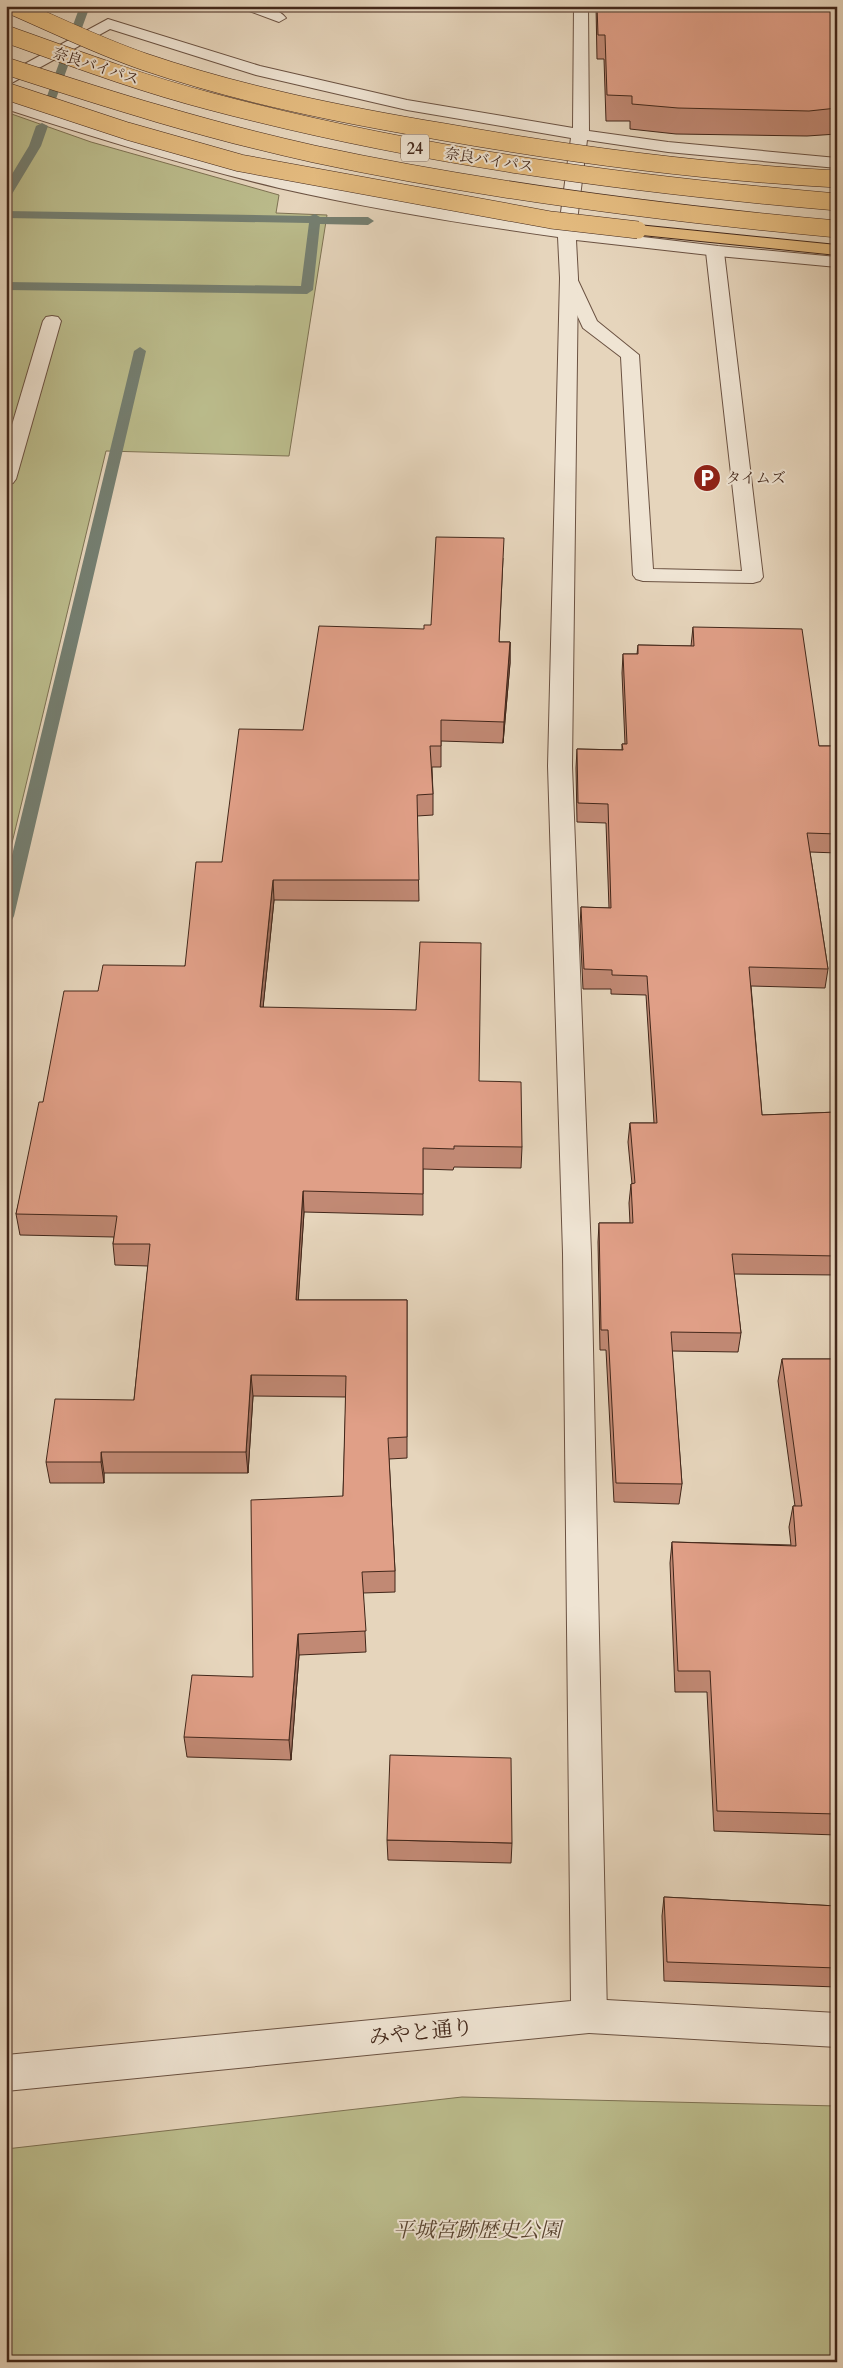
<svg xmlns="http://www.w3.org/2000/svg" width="843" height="2368" viewBox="0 0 843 2368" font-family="Cardo,'Noto Serif JP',serif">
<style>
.green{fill:#bbbc8c;stroke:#7e7253}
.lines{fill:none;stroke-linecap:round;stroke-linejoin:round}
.stream{fill:#757f71;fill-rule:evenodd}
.service-casing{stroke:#6b5242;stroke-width:2}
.pedestrian-casing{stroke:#6b5242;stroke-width:2}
.minor-casing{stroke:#6b5242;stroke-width:2}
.tertiary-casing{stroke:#6b5242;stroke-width:2}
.trunk-casing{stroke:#42271a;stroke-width:2}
.service{fill:#efe4d3;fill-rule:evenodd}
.pedestrian{fill:#efe4d3;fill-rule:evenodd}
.minor{fill:#efe4d3;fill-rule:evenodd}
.tertiary{fill:#efe4d3;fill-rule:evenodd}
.trunk{fill:#e3ba7e;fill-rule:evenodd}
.trunk-bridge-casing{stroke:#42271a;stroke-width:18;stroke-linecap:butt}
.trunk-bridge{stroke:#e3ba7e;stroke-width:17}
.wall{fill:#c18974;stroke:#42271a}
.shaded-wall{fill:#9d6f5e;stroke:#42271a}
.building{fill:#e09f87;stroke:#42271a}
.labels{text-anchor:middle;stroke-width:4;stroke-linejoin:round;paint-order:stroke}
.far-street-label{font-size:15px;fill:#42271a;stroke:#efe4d3}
.far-poi-label{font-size:15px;fill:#42271a;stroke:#efe4d3;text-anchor:start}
.shield{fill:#efe4d3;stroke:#766052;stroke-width:1}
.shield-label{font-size:16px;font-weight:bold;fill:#42271a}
.near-street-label{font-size:21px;fill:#42271a;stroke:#efe4d3}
.near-park-label{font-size:21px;font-style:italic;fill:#5a4531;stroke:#efe4d3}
</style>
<rect width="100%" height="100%" fill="#e6d5bc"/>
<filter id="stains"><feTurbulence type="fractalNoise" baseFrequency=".004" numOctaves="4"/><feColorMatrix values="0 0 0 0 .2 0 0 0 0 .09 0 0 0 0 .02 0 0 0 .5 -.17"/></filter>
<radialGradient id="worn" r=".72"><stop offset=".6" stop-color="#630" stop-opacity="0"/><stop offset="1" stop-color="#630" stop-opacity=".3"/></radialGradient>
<!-- green -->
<path class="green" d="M 6,112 L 91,142 L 279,195 L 276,213 L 327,215 L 289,456 L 106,451 L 6,868 Z
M 462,2097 L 837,2106 L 837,2362 L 6,2362 L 6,2149 Z"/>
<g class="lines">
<!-- stream -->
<path class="stream" d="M 80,6 L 90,6 L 53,107 L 48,110 L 44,109 L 43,107 Z
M 42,123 L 48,126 L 41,146 L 12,194 L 6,197 L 6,184 L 29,146 L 36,126 Z
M 6,211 L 310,216 L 315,214 L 320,217 L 368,217 L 374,221 L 368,225 L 320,224 L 313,290 L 307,294 L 6,290 L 6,282 L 301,286 L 309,223 L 6,218 Z
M 140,347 L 146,351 L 14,916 L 12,920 L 6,921 L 6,880 L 134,351 Z"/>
<!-- service casing -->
<g class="service-casing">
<path id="service" d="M 242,6 C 256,6 277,6 286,18 L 279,22 L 244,9 Z
M 715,247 L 721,248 L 724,252 L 763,577 L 760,581 L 753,583 L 643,581 L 636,579 L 633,575 L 621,357 L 583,328 L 560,278 L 563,274 L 575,274 L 597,321 L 639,355 L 653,569 L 742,571 L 706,252 L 709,248 Z"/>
</g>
<!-- pedestrian casing -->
<g class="pedestrian-casing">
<path id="pedestrian" d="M 52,316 L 58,317 L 61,321 L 16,479 L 13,483 L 6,485 L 6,445 L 43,321 L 46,317 Z"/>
</g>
<!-- minor casing -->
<g class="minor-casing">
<path id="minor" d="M 574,6 L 588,6 L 589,131 L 668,142 L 837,158 L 837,168 L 668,152 L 587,140 L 576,229 L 718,246 L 837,257 L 837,267 L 718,256 L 576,240 L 578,278 L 572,766 L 591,1253 L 607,2016 L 602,2028 L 589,2033 L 6,2091 L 6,2055 L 571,2001 L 563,1253 L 548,766 L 560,278 L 558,237 C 465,224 371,209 279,188 C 187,166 96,138 6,109 L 6,99 L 175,150 L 280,178 L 423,205 L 559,227 L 571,138 L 407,110 L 256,75 L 110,29 L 6,86 L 6,74 L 108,19 L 260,66 L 407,100 L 573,128 Z"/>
</g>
<!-- tertiary casing -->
<g class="tertiary-casing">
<path id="tertiary" d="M 589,1999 L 837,2013 L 837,2047 L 589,2033 L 576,2028 L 571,2016 L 576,2004 Z"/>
</g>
<!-- trunk casing -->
<g class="trunk-casing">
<path id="trunk" d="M 638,225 L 837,245 L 837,255 L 632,234 L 629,230 L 632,226 Z"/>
</g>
<!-- service -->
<use href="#service" class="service"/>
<!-- pedestrian -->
<use href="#pedestrian" class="pedestrian"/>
<!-- minor -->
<use href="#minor" class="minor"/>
<!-- tertiary -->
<use href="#tertiary" class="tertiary"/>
<!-- trunk -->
<use href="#trunk" class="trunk"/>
<!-- trunk-bridge casing -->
<g class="trunk-bridge-casing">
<path id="trunk-bridge" d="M 12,6 C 56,25 100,47 145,62 C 242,95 343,115 444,132 C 574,155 705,172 837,179
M 6,34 C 73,58 140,83 209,101 C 415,156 625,184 837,202
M 6,66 C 107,99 209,131 314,154 C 486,191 661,213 837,229
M 6,91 L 127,131 L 240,163 L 551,220 L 638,230"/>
</g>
<!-- trunk-bridge -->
<use href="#trunk-bridge" class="trunk-bridge"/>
</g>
<!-- wall -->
<path class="wall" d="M 596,6 L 837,6 L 837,134 L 807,136 L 676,134 L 630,129 L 630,121 L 606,121 L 604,59 L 597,59 Z
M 503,558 L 499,642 L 510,642 L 510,663 L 503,743 L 441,741 L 441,767 L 432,767 L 433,794 L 433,815 L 417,816 L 419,901 L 274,900 L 263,1007 L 479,1081 L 522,1147 L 521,1168 L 454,1167 L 453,1170 L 423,1169 L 423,1215 L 304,1212 L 298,1300 L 407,1300 L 407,1458 L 389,1459 L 395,1571 L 395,1592 L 363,1593 L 366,1652 L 299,1655 L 291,1760 L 187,1757 L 184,1737 L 253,1677 L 343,1496 L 346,1397 L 253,1396 L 248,1473 L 104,1473 L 104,1483 L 50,1483 L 46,1462 L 134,1400 L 148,1266 L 115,1265 L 113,1244 L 114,1237 L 20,1235 L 16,1214 L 43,1102 L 98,991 L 185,966 L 222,862 L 303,730 L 424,629 L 431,625 Z
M 693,627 L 819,746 L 837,746 L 837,853 L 810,852 L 828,969 L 825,988 L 751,986 L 762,1115 L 837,1112 L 837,1275 L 734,1274 L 741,1333 L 738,1352 L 672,1351 L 682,1484 L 679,1504 L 614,1502 L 606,1350 L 600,1350 L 598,1242 L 599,1223 L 630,1223 L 629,1203 L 631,1184 L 632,1184 L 628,1142 L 630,1123 L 654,1123 L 646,995 L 611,994 L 611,989 L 583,989 L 580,926 L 581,907 L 609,908 L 606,823 L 577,822 L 576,768 L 577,749 L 622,750 L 622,744 L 625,744 L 622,673 L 623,654 L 637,654 L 638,645 L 691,646 Z
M 782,1359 L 837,1359 L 837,1835 L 714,1831 L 707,1692 L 675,1692 L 670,1563 L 672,1542 L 791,1545 L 789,1527 L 793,1506 L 795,1506 L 778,1381 Z
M 387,1840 L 512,1843 L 511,1863 L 388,1860 Z
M 664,1897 L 837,1906 L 837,1987 L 664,1981 L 662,1916 Z"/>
<!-- shaded-wall -->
<path class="shaded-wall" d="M 510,642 L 510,663 L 503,743 L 504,722 Z
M 273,880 L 274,900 L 261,1028 L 260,1007 Z
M 303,1191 L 304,1212 L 297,1321 L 296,1300 Z
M 251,1375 L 253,1396 L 248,1473 L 246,1452 Z
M 101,1452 L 104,1473 L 104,1483 L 101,1462 Z
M 298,1634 L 299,1655 L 291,1760 L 289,1740 Z"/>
<!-- building -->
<path class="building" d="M 597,6 L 837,6 L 837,108 L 809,111 L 678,108 L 632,104 L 632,96 L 607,95 L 605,35 L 598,35 Z
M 436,537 L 504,538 L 499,642 L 510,642 L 504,722 L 441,720 L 441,746 L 430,746 L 433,794 L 417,795 L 419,880 L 273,880 L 260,1007 L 416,1010 L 420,942 L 481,943 L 479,1081 L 521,1082 L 522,1147 L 454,1146 L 454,1149 L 423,1148 L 423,1194 L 303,1191 L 296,1300 L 407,1300 L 407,1437 L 388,1438 L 395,1571 L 362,1572 L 366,1631 L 298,1634 L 289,1740 L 184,1737 L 192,1675 L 253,1677 L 251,1500 L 343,1496 L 346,1376 L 251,1375 L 246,1452 L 101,1452 L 101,1462 L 46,1462 L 55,1399 L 134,1400 L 150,1244 L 113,1244 L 117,1216 L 16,1214 L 39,1102 L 43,1102 L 64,991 L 98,991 L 103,965 L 185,966 L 196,862 L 222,862 L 239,729 L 303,730 L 319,626 L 424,629 L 424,625 L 431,625 Z
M 693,627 L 802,629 L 819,746 L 837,746 L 837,834 L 807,833 L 828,969 L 749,967 L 762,1115 L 837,1112 L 837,1256 L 732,1254 L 741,1333 L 671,1332 L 682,1484 L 616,1483 L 608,1330 L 601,1330 L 599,1223 L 633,1223 L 631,1184 L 635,1183 L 630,1123 L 657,1123 L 647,976 L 612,975 L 612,970 L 584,969 L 581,907 L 611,908 L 608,804 L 578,803 L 577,749 L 623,750 L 622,744 L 627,744 L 623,654 L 638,654 L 638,645 L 694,646 Z
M 782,1359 L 837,1359 L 837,1814 L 717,1811 L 710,1671 L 678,1671 L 672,1542 L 796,1546 L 793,1506 L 802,1506 Z
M 390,1755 L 511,1758 L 512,1843 L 387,1840 Z
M 664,1897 L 837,1906 L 837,1968 L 667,1962 Z"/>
<!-- icons -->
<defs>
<g id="parking-disc" transform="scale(1.4375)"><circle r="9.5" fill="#8f2418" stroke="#efe4d3"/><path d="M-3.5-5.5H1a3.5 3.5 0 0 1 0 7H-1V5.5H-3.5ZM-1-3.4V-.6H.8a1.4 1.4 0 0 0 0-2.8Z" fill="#fff"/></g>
</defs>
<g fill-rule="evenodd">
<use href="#parking-disc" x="707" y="478"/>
</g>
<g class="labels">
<!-- far-street labels -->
<g class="far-street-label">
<text transform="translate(96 66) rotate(18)" y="5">奈良バイパス</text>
<text transform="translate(489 160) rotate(9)" y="5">奈良バイパス</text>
</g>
<!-- far-poi labels -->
<g class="far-poi-label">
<text x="726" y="483">タイムズ</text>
</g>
<!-- shield labels -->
<rect class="shield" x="401" y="134.5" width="28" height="27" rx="4"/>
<g class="shield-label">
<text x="415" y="154">24</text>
</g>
<!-- near-street labels -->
<g class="near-street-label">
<text transform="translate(421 2032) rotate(-6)" y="7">みやと通り</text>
</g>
<!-- near-park labels -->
<g class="near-park-label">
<text x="477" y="2237">平城宮跡歴史公園</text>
</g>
</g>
<!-- margin -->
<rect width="843" height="2368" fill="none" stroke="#e6d5bc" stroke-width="25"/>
<rect x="8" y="8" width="828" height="2353" fill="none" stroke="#42271a" stroke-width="2.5"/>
<rect x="12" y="12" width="818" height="2343" fill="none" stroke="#42271a"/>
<rect width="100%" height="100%" filter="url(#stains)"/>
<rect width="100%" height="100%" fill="url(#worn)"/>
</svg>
